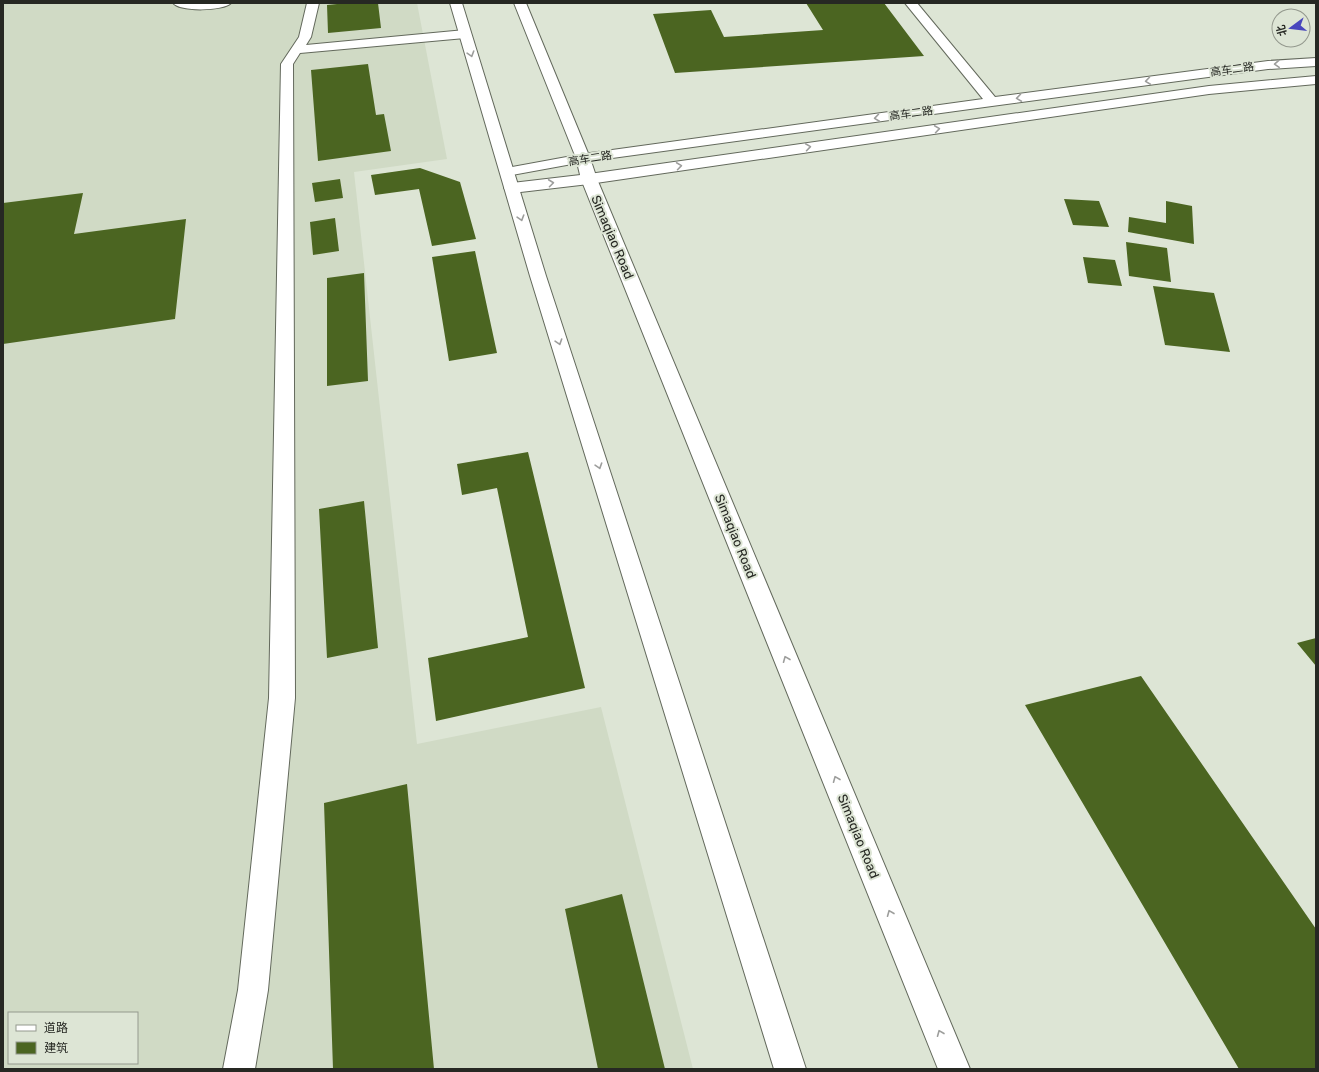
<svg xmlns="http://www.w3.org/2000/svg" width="1319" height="1072" viewBox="0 0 1319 1072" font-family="Rubik,'Noto Sans SC',sans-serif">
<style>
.built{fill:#d0dac5;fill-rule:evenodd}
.building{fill:#4b6521}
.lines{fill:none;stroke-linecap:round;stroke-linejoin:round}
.minor-casing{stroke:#63695c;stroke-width:2}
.major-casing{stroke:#63695c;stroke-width:2}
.minor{fill:#fff;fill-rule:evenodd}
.major{fill:#fff;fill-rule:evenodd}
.oneway{stroke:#9d9e9c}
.labels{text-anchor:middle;stroke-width:4;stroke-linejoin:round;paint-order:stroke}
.far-street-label{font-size:11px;fill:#262823;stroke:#dde5d5}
.street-label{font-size:13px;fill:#262823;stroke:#dde5d5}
</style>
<rect width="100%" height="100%" fill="#dde5d5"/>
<!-- built -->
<path class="built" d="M 3,3 L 417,3 L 447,159 L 354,172 L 417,744 L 601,707 L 693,1069 L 3,1069 ZM 9,1013 L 137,1013 L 137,1063 L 9,1063 Z"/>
<!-- building -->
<path class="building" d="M 347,3 L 378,3 L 381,28 L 328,33 L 327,5 Z
M 806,3 L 884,3 L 924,56 L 675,73 L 653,14 L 711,10 L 724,37 L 823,30 Z
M 368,64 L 376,115 L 384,114 L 391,151 L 318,161 L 311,70 Z
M 420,168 L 460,182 L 476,239 L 432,246 L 419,189 L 375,195 L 371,175 Z
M 340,179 L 343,198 L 315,202 L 312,183 Z
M 83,193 L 74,234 L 186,219 L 175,319 L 3,344 L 3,203 Z
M 1064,199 L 1099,201 L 1109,227 L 1073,225 Z
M 1166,201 L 1192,206 L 1194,244 L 1128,232 L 1129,217 L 1166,223 Z
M 335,218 L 339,251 L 313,255 L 310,222 Z
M 1126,242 L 1167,248 L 1171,282 L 1129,276 Z
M 475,251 L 497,353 L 449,361 L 432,257 Z
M 1083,257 L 1115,260 L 1122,286 L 1088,283 Z
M 364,273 L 368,381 L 327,386 L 327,278 Z
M 1153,286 L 1214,293 L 1230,352 L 1165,345 Z
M 528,452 L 585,688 L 436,721 L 428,658 L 528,637 L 497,488 L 462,495 L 457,464 Z
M 364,501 L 378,648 L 327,658 L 319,509 Z
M 1316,638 L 1316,666 L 1297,643 Z
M 1141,676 L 1316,929 L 1316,1069 L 1239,1069 L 1025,705 Z
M 407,784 L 434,1069 L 333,1069 L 324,803 Z
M 622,894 L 665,1069 L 598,1069 L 565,909 Z"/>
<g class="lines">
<!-- minor casing -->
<g class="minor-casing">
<path id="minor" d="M 173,3 L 231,3 C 224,11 180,12 173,3 Z
M 307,3 L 319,3 L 311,37 L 306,45 L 465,30 L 471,34 L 465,38 L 300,53 L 293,64 L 295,698 L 268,990 L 255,1069 L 223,1069 L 238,990 L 269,698 L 281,64 L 299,37 Z
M 905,3 L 917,3 L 995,97 L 1268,61 L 1316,58 L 1316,66 L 1268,69 L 992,106 L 583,162 L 507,176 L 502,175 L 500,172 L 502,169 L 507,168 L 583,154 L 983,99 Z
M 1316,76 L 1316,84 L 1209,94 L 589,184 L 512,193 L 507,191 L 504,188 L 507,185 L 512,183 L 589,174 L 1209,86 Z"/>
</g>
<!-- major casing -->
<g class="major-casing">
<path id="major" d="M 450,3 L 462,3 L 546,276 L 806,1069 L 774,1069 L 530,276 Z
M 514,3 L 526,3 L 590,158 L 597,179 L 970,1069 L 938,1069 L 581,179 L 576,158 Z"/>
</g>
<!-- minor -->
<use href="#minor" class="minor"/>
<!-- major -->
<use href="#major" class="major"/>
</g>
<!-- one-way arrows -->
<defs><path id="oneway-chevron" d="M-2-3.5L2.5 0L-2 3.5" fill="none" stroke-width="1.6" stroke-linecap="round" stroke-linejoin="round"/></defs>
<g class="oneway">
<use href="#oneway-chevron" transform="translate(471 54) rotate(73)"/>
<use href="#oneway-chevron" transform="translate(1277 64) rotate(177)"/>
<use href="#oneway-chevron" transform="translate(1148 81) rotate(172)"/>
<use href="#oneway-chevron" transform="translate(1019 98) rotate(172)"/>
<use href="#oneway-chevron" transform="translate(877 118) rotate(172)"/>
<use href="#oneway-chevron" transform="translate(937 129) rotate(-8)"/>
<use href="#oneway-chevron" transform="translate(808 147) rotate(-8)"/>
<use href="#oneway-chevron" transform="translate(679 166) rotate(-8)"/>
<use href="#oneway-chevron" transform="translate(551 183) rotate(-7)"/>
<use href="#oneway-chevron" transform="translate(521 218) rotate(73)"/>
<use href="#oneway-chevron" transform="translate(559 342) rotate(72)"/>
<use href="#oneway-chevron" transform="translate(599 466) rotate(72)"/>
<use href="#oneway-chevron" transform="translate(786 659) rotate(-112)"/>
<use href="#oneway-chevron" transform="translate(836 779) rotate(-112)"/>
<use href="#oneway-chevron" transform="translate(890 913) rotate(-112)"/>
<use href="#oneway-chevron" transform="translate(940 1033) rotate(-112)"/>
</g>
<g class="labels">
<!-- far-street labels -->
<g class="far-street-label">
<text transform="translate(1232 69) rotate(-8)" y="4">高车二路</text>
<text transform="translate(911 113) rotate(-8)" y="4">高车二路</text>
<text transform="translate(590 158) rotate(-9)" y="4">高车二路</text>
</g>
<!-- street labels -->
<g class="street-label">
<text transform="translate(613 237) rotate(67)" y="5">Simaqiao Road</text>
<text transform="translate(736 536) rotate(68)" y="5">Simaqiao Road</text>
<text transform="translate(859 836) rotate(68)" y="5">Simaqiao Road</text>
</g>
</g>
<!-- border -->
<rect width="1319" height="1072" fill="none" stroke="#262823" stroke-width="8"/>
<!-- legend -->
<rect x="8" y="1012" width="130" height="52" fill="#dde5d5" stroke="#94998e"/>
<rect x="16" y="1025" width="20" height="6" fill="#ffffff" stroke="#94998e"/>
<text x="44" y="1032" font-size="12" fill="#262823">道路</text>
<rect x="16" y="1042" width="20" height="12" fill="#4b6521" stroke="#94998e"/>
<text x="44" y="1052" font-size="12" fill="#262823">建筑</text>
<!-- north arrow -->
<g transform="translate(1291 28) rotate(255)"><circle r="19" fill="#dde5d5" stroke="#94998e"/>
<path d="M0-3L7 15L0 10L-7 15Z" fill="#4947bd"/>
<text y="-6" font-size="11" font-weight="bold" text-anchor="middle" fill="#262823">北</text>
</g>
</svg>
